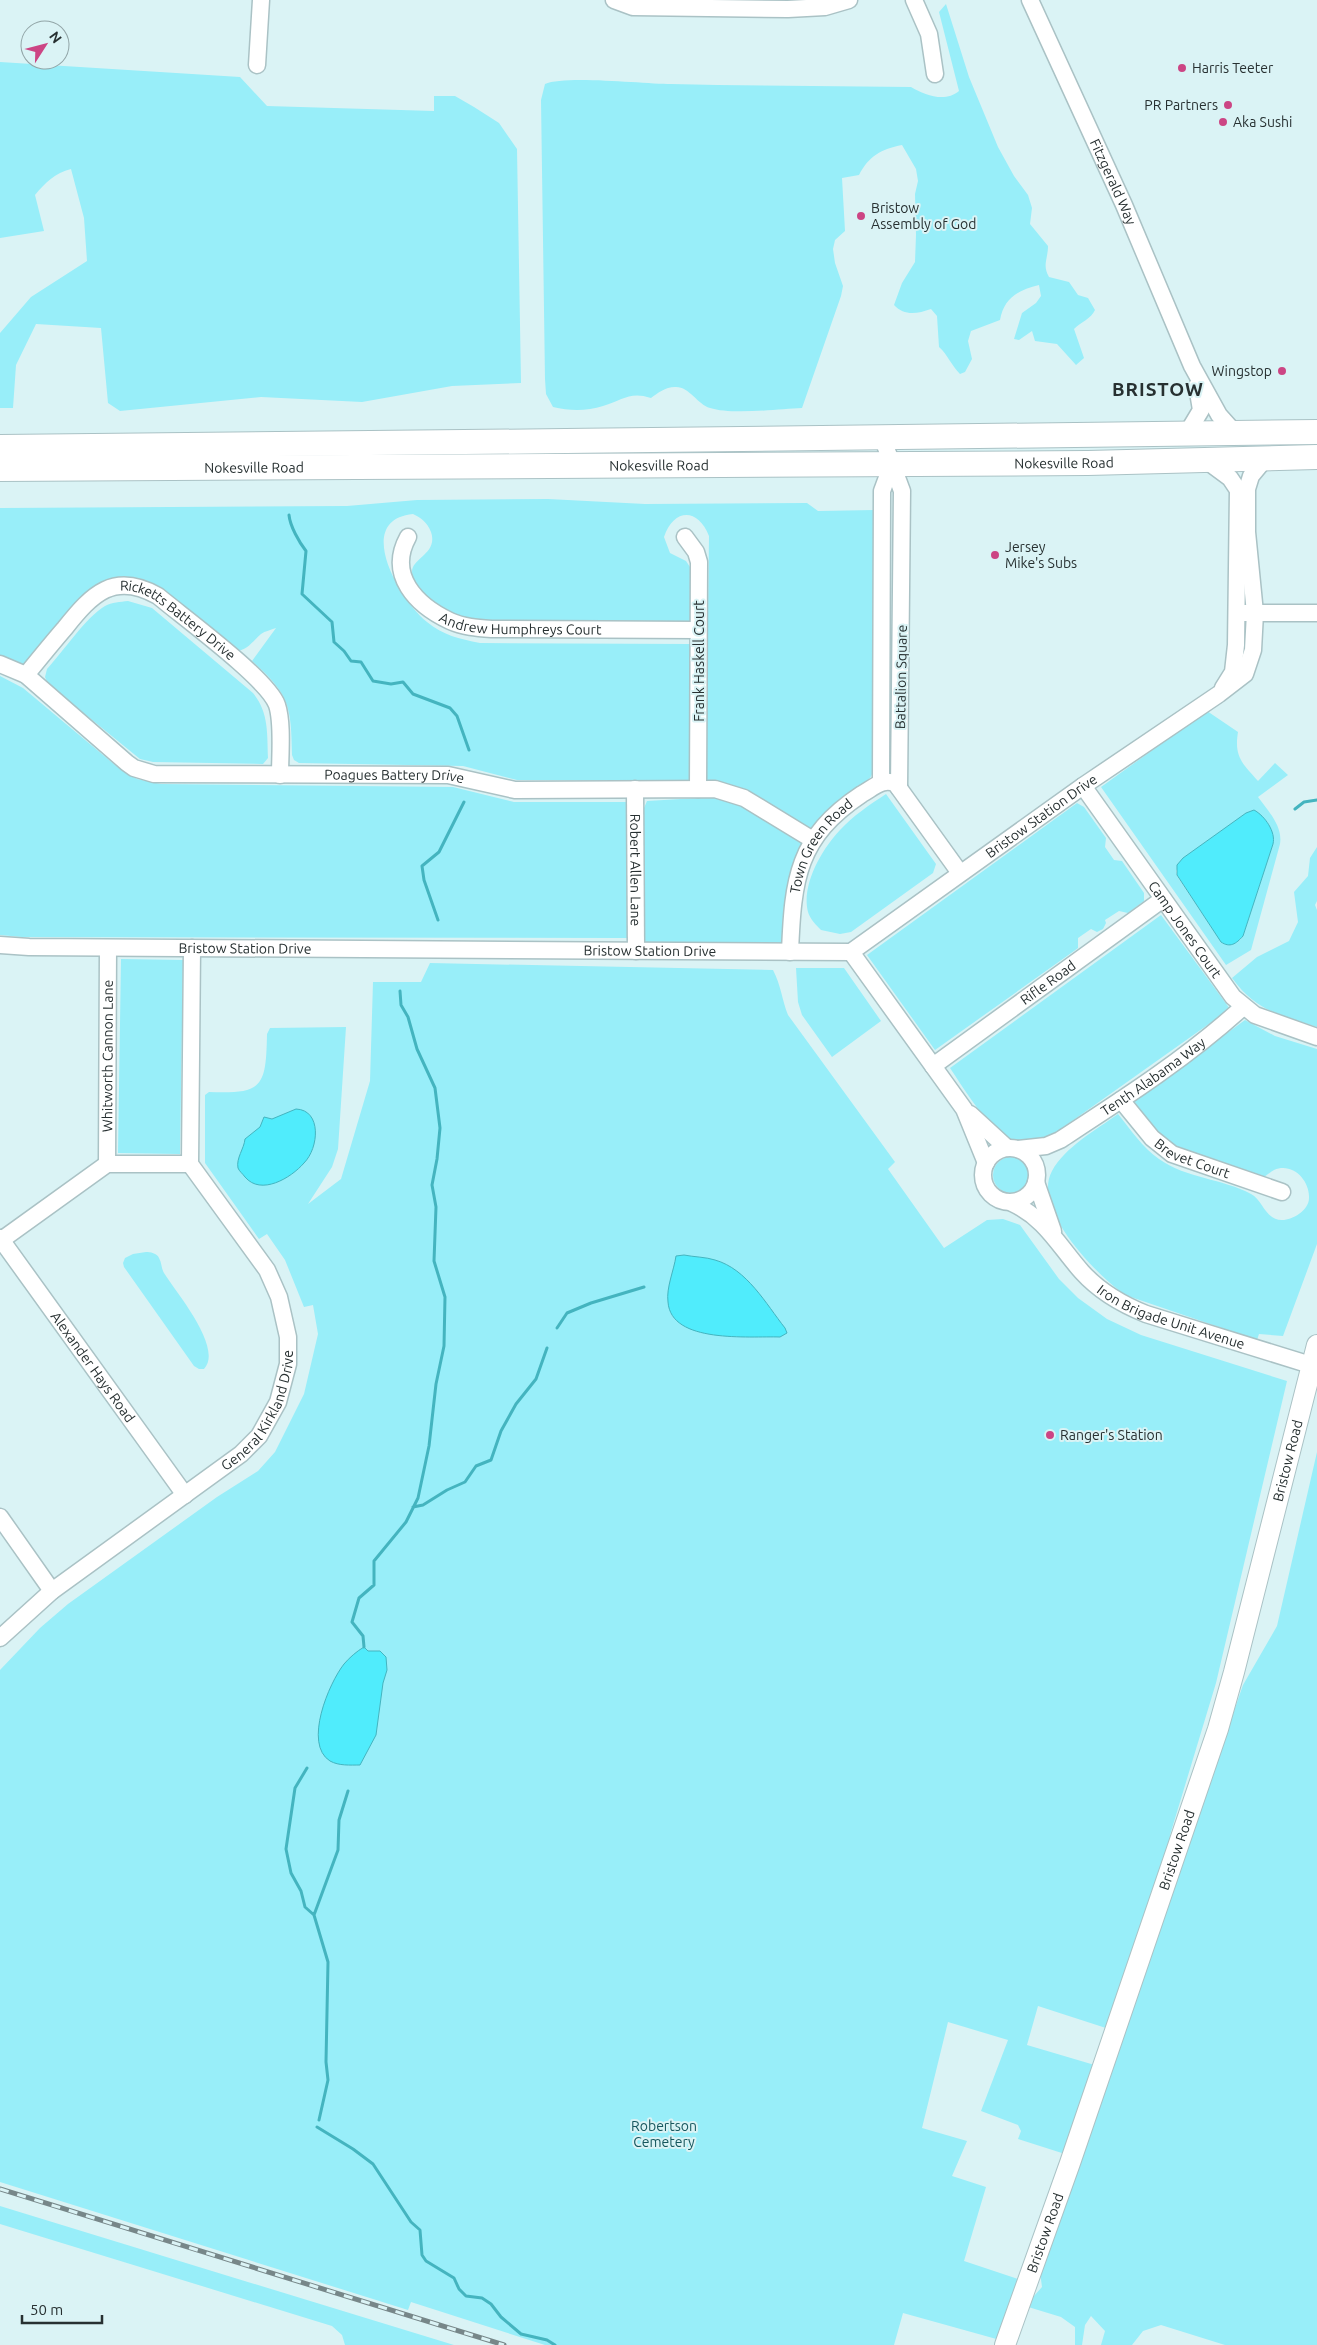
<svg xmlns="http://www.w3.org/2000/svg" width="1317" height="2345" viewBox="0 0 1317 2345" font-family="Ubuntu,sans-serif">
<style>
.green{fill:#98eef9;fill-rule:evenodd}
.water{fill:#50ecfc;stroke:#44b4bf}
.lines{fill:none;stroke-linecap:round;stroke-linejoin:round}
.stream{stroke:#44b4bf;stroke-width:3}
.minor-casing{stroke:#aac2c5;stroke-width:19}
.major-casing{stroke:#aac2c5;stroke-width:22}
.highway-casing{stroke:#aac2c5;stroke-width:26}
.minor{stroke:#fff;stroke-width:16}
.major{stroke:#fff;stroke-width:20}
.highway{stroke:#fff;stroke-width:24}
.rail-casing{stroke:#778789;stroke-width:5}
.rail{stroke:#daf3f5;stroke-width:3;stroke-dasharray:9;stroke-linecap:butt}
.poi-dot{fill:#cc4584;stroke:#daf3f5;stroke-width:2}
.labels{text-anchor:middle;stroke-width:4;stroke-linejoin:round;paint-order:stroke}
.poi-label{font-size:14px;fill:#273031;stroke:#daf3f5;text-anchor:start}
.street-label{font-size:14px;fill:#273031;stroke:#daf3f5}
.park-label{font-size:14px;fill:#15565d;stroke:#daf3f5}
.district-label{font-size:19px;font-weight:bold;letter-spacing:1px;fill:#273031;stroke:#daf3f5}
</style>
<rect width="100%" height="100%" fill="#daf3f5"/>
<!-- green -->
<path class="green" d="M 946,4 L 969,77 L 998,147 L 1014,176 L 1028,195 L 1032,208 L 1030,224 L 1048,246 C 1048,259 1042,265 1049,277 L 1069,282 L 1078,295 L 1088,298 L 1095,310 C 1091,319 1081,322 1074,329 L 1084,358 L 1076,365 L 1057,344 L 1035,341 L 1032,331 L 1019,340 L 1014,339 L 1022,313 L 1036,303 L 1041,296 L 1039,285 C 1018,290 1004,298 1000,320 L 971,331 L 968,341 L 972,359 L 965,372 L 960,374 C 951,365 948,355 939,347 L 937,316 L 931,309 C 917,314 904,316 894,305 L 902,283 L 915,262 L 916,235 L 915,194 L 918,181 L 916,169 L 902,145 C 881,149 869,156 859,175 L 842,178 L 845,231 L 835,240 L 833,249 L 835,263 L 843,286 L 841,296 L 802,408 C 777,409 732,415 710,408 C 697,404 689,386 675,387 C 665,387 658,393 651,398 C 630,391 623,400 603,406 C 587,411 570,411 553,407 L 546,394 L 545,379 L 541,100 L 545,84 C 565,75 644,84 671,84 C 751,86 831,86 911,87 C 925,95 945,103 959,91 L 939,12 Z
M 0,62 L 240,77 L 267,106 L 434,111 L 434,96 L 455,96 L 474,107 L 499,123 L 517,149 L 521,383 L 452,386 L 362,402 L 261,397 L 120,411 L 108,403 L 101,328 L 36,324 L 16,365 L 13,408 L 0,408 L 0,333 L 31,297 L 87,261 L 84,218 L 71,169 C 55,173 45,183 35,195 L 44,231 L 0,238 Z
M 548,499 L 645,504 L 807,503 L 818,511 L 874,510 L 874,771 L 870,778 L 827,813 L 812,829 L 807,829 L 708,782 L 706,777 L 709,536 C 698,508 674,508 664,537 L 670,553 L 686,561 L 692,570 L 694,619 L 687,625 C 641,625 595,625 549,624 C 520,624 486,628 458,616 C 441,609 421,595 413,577 C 406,558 439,556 431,532 C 427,522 421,518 413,514 C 352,520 401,602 427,622 C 443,635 459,639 480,643 L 690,644 L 691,781 L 517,780 L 463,766 L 299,763 L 294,760 L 292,755 C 291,706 290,695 252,661 L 276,628 C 271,630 265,631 261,634 C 251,643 248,650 234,652 L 121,582 L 25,664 L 18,665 L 0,659 L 0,508 L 347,506 L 417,500 Z
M 128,601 L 152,608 L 253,693 C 269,713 267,733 268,758 L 263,764 L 153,762 L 140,759 L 48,684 L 45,677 L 47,669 C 62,653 87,616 105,606 C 112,602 120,602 128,601 Z
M 0,676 L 23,688 L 121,770 L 137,779 L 161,784 L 453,787 L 514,802 L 627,802 L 627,938 L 22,937 L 0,935 Z
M 1207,711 L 1238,732 C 1234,757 1242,763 1258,781 L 1275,763 L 1288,775 L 1258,797 C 1268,811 1283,826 1280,844 L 1251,950 L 1226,965 L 1101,787 ZM 1254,810 L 1274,838 L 1273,844 L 1243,936 L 1239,941 L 1221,942 L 1177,876 L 1176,871 L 1183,858 L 1246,813 Z
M 886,794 L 936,864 L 933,873 L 851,932 L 840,934 L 821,930 C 816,925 810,919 808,912 C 801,885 822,849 840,830 C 853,816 869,805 886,794 Z
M 715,797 C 740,802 782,828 802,844 C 794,867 785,890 783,914 C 782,924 786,937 780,945 L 649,945 L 644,940 L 644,808 L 647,801 Z
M 1077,803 L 1084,807 L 1106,838 L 1105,847 L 1114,860 L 1122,861 L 1144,893 L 1144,901 L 1128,913 L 1119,911 L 1105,920 L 1106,923 L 1103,929 L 1097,932 L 1091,929 L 1078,938 L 1078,948 L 1074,951 L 935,1050 L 867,955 Z
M 1317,847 L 1317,901 L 1315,905 L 1317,910 L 1317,1027 C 1279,1014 1257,1012 1232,978 L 1257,957 L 1289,941 L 1298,922 L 1294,892 L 1308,876 L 1310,858 Z
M 1161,915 L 1230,1009 L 1058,1131 C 1047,1137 1032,1146 1017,1143 C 994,1139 963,1087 950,1068 Z
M 121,959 L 183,960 L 180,1154 L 118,1153 Z
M 430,963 L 773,970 C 781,985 782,1000 788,1015 L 895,1162 L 888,1169 L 944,1248 L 987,1220 L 1003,1219 L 1020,1225 L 1059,1279 L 1078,1298 L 1107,1319 L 1141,1335 L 1287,1381 L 1216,1683 L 1170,1835 L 1169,1856 L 1109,2029 L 1038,2006 L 1027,2045 L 1098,2066 L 1065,2154 L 1018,2139 L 1021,2131 L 1018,2125 L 981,2111 L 1008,2040 L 948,2022 L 922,2128 L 967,2141 L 952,2176 L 986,2187 L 964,2261 L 1021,2280 L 1000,2340 L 903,2313 L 894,2345 L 545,2345 L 411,2302 L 408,2310 L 0,2182 L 0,1670 L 40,1628 L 68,1604 L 217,1497 L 258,1471 L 275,1452 L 304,1394 L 318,1334 L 313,1305 L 304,1307 L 285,1260 L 267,1234 L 259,1239 L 205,1163 L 205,1095 L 209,1092 C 263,1094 266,1087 267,1034 L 270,1028 L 346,1027 L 338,1149 L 332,1167 L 308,1204 L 341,1179 L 370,1081 L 373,982 L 421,982 Z
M 796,968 L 844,968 L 881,1021 L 832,1057 L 802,1015 L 798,1002 Z
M 1245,1020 L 1275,1036 L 1317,1049 L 1317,1244 L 1283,1336 L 1259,1334 L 1257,1340 L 1125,1295 C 1097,1275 1031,1209 1052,1171 C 1065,1147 1096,1130 1118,1114 C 1130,1129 1143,1148 1159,1159 C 1185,1178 1224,1179 1251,1194 C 1263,1200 1265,1220 1282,1220 C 1293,1220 1309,1210 1309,1198 C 1310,1181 1293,1162 1274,1170 C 1270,1172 1266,1176 1262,1178 L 1180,1150 L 1159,1135 L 1134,1101 Z
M993 1175a18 18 0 1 1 36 0a18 18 0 1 1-36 0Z
M 146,1252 C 150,1252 157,1253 159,1258 C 162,1263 161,1268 164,1273 C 175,1291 224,1348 204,1369 L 199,1369 L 194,1366 L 124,1267 L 123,1263 L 125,1258 L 133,1254 Z
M 1317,1452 L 1317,2345 L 1225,2345 L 1161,2325 L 1143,2331 L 1132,2345 L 1101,2345 L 1105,2331 L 1091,2316 L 1085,2325 L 1082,2345 L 1075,2345 L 1075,2327 L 1061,2317 L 1025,2306 L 1042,2287 L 1040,2272 L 1243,1685 L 1277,1626 Z
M 0,2206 L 454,2345 L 345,2345 L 342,2335 L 332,2326 L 0,2224 Z"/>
<!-- water -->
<path class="water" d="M 1254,810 C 1265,816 1276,832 1273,844 L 1243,936 C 1236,944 1230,948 1221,942 L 1177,875 L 1177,865 L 1183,858 L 1246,813 Z
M 296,1109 C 322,1110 319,1148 304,1163 C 291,1178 261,1196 245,1177 C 243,1174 239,1171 238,1168 C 236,1158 244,1149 245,1139 L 260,1127 L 264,1117 L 272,1119 Z
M 684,1255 C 694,1257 706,1257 715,1260 C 747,1269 766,1304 785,1328 L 787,1333 L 780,1337 C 749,1336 671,1344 668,1302 C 666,1288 674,1270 676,1256 Z
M 364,1647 L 368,1651 L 380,1651 L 386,1657 L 387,1670 L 383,1683 L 376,1735 L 360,1765 C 350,1765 339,1766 330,1761 C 303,1744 329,1683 344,1664 C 349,1658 357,1651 364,1647 Z"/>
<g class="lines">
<!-- stream -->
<path class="stream" d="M 289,515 C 290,526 299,542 306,551 L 302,594 L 332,622 L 334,642 L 344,651 L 351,661 L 361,662 L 373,681 L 391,684 L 403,682 L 413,694 L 450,708 L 457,716 L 469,750
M 1295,809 L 1304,802 L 1317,800
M 438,920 L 424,880 L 422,866 L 439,852 L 464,802
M 557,1328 L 567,1313 L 591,1303 L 644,1287
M 413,1507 L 423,1505 L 447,1490 L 465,1482 L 476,1466 L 491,1460 L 501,1431 L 516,1404 L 536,1379 L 547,1348
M 364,1647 L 363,1636 L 352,1622 L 359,1598 L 374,1585 L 374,1561 L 406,1522 L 418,1498 L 429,1446 L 436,1384 L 444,1346 L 445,1297 L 434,1261 L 436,1207 L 432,1185 L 437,1159 L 440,1128 L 435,1088 L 417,1049 L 408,1017 L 401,1005 L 400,991
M 307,1768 L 295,1788 L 286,1849 L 291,1873 L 301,1891 L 305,1907 L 314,1915
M 319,2120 L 328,2080 L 326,2062 L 328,1962 L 314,1915 L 338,1850 L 339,1820 L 348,1791
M 317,2127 L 353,2149 L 373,2164 L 411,2222 L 420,2230 L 422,2255 L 426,2261 L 454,2278 L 459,2289 L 466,2296 L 482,2298 L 491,2304 L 501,2317 L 521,2334 L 547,2340 L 555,2345"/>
<!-- minor casing -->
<g class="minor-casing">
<g id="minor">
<path d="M 614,0 L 633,7 L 788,9 L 825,7 L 849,0"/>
<path d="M 914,0 L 929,34 L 935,74"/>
<path id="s1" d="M 1030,0 L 1124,205 L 1192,366 L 1219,415 L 1236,434"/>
<path d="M 257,65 L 261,0"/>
<path d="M 1186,435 L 1201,410 L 1197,386"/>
<path d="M 882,437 L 902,491 L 899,788"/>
<path d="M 1207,461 L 1230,478 L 1238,490 L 1236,645 L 1233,672 L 1223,688"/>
<path id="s2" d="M 408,537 C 387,575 416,605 450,621 C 463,627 478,628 492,629 L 698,630"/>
<path d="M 685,537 L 696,552 L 699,562 L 698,789"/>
<path d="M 1244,613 L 1317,613"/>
<path id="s3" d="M 0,664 L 26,675 L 127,763 L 134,768 L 154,774 L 448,775 L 515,790 L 715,789 L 744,798 L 813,840"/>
<path id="s4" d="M 26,675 C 39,659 52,643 65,628 C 92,594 114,571 158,596 C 183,617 268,679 277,705 C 283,723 280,755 280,775"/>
<path d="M 881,782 L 882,491 L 892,464"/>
<path id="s5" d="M 1083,786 L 1233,997 L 1255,1015 L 1317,1037"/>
<path id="s6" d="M 635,789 L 636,951"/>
<path id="s7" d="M 0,945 L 29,947 L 851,952 L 1083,786 L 1219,694 L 1245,674 L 1253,650 L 1255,613 L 1247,532 L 1247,489 L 1251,476 L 1265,459"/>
<path id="s8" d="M 790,952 C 793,879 797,837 862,794 C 873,788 884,777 896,784 L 960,873"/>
<path d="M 851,952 L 964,1109 L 986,1163"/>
<path id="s9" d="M 933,1066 L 1163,899"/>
<path id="s10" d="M 1121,1100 L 1152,1138 L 1172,1154 L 1282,1192"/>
<path d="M 970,1114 L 1007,1148"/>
<circle cx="1010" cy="1175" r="27"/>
<path id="s11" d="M 1018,1149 L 1046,1146 L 1060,1140 C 1123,1099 1187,1058 1243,1007"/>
<path id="s12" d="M 107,1164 L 108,948"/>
<path d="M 1036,1182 L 1053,1231"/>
<path id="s13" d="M 1012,1203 C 1046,1219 1058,1245 1082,1272 C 1100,1292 1121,1304 1146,1314 L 1317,1367"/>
<path id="s14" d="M 0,1238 L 185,1495"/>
<path d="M 0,1241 L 107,1164 L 190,1164"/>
<path d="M 0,1517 L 52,1591"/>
<path id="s15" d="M 0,1638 L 52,1591 L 241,1454 L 259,1436 L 278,1402 L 288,1364 L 288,1337 L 279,1297 L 267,1270 L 190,1164 L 192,948"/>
</g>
</g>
<!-- major casing -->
<g class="major-casing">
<g id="major">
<path id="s16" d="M 1005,2345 L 1070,2163 L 1218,1729 L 1234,1672 L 1317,1345"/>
</g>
</g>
<!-- highway casing -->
<g class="highway-casing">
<g id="highway">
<path d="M 0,447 C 439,440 878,441 1317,432"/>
<path id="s17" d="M 0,469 L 1088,463 L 1317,457"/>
</g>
</g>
<!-- minor -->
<use href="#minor" class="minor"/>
<!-- major -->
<use href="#major" class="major"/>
<!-- highway -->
<use href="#highway" class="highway"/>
<!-- rail casing -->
<g class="rail-casing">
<path id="rail" d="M 0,2189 L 504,2345"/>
</g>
<!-- rail -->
<use href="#rail" class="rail"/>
</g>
<!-- markers -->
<g class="poi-dot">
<circle cx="1182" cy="68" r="5"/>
<circle cx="1228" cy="105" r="5"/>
<circle cx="1223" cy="122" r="5"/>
<circle cx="861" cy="216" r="5"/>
<circle cx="1282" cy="371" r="5"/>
<circle cx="995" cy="555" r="5"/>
<circle cx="1050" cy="1435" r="5"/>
</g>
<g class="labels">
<!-- poi labels -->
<g class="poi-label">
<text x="1192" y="73">Harris Teeter</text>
<text x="1218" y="110" text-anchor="end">PR Partners</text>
<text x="1233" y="127">Aka Sushi</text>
<text x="871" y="213">Bristow<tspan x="871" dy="16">Assembly of God</tspan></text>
<text x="1272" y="376" text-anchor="end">Wingstop</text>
<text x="1005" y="552">Jersey<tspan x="1005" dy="16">Mike's Subs</tspan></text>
<text x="1060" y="1440">Ranger's Station</text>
</g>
<!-- street labels -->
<g class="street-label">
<text dy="5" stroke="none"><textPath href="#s1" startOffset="200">Fitzgerald Way</textPath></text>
<text dy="5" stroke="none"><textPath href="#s17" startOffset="1064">Nokesville Road</textPath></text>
<text dy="5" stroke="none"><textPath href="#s17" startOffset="659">Nokesville Road</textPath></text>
<text dy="5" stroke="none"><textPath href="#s17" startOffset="254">Nokesville Road</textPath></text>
<text dy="5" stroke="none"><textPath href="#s2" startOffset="178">Andrew Humphreys Court</textPath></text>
<text dy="5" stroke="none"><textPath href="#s4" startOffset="201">Ricketts Battery Drive</textPath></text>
<text transform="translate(699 661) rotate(-90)" y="5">Frank Haskell Court</text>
<text transform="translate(901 677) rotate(-89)" y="5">Battalion Square</text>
<text dy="5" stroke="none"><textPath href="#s3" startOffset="432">Poagues Battery Drive</textPath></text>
<text dy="5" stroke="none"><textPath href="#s7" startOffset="1085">Bristow Station Drive</textPath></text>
<text dy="5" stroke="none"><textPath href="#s8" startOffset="114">Town Green Road</textPath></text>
<text dy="5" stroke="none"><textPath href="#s6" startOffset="81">Robert Allen Lane</textPath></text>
<text dy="5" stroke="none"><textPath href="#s5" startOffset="176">Camp Jones Court</textPath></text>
<text dy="5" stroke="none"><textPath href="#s7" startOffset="245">Bristow Station Drive</textPath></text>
<text dy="5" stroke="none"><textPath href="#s7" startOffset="650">Bristow Station Drive</textPath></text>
<text dy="5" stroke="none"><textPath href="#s9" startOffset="142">Rifle Road</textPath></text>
<text dy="5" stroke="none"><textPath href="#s12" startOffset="108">Whitworth Cannon Lane</textPath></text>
<text dy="5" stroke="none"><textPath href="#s11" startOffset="156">Tenth Alabama Way</textPath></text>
<text dy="5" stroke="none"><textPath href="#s10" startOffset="95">Brevet Court</textPath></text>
<text dy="5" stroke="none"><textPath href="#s13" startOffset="201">Iron Brigade Unit Avenue</textPath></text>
<text dy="5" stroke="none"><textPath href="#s14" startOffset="159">Alexander Hays Road</textPath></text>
<text dy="5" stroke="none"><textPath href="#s15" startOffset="351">General Kirkland Drive</textPath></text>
<text dy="5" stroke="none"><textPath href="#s16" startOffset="929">Bristow Road</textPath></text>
<text dy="5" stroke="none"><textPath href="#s16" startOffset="524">Bristow Road</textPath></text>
<text dy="5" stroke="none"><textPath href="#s16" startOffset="119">Bristow Road</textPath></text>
</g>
<!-- park labels -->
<g class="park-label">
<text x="664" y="2131">Robertson<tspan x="664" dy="16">Cemetery</tspan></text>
</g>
<!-- district labels -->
<g class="district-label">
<text x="1158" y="396">BRISTOW</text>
</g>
</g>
<!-- north arrow -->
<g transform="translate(45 45) rotate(54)"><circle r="24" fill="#daf3f5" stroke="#92a5a7"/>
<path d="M0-4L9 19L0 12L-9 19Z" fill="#cc4584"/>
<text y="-8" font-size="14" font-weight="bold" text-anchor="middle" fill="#273031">N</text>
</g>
<!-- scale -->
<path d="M22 2315v8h80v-8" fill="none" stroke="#273031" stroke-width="2.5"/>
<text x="30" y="2315" font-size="15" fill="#273031" stroke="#daf3f5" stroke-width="4" paint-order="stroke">50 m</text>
</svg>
